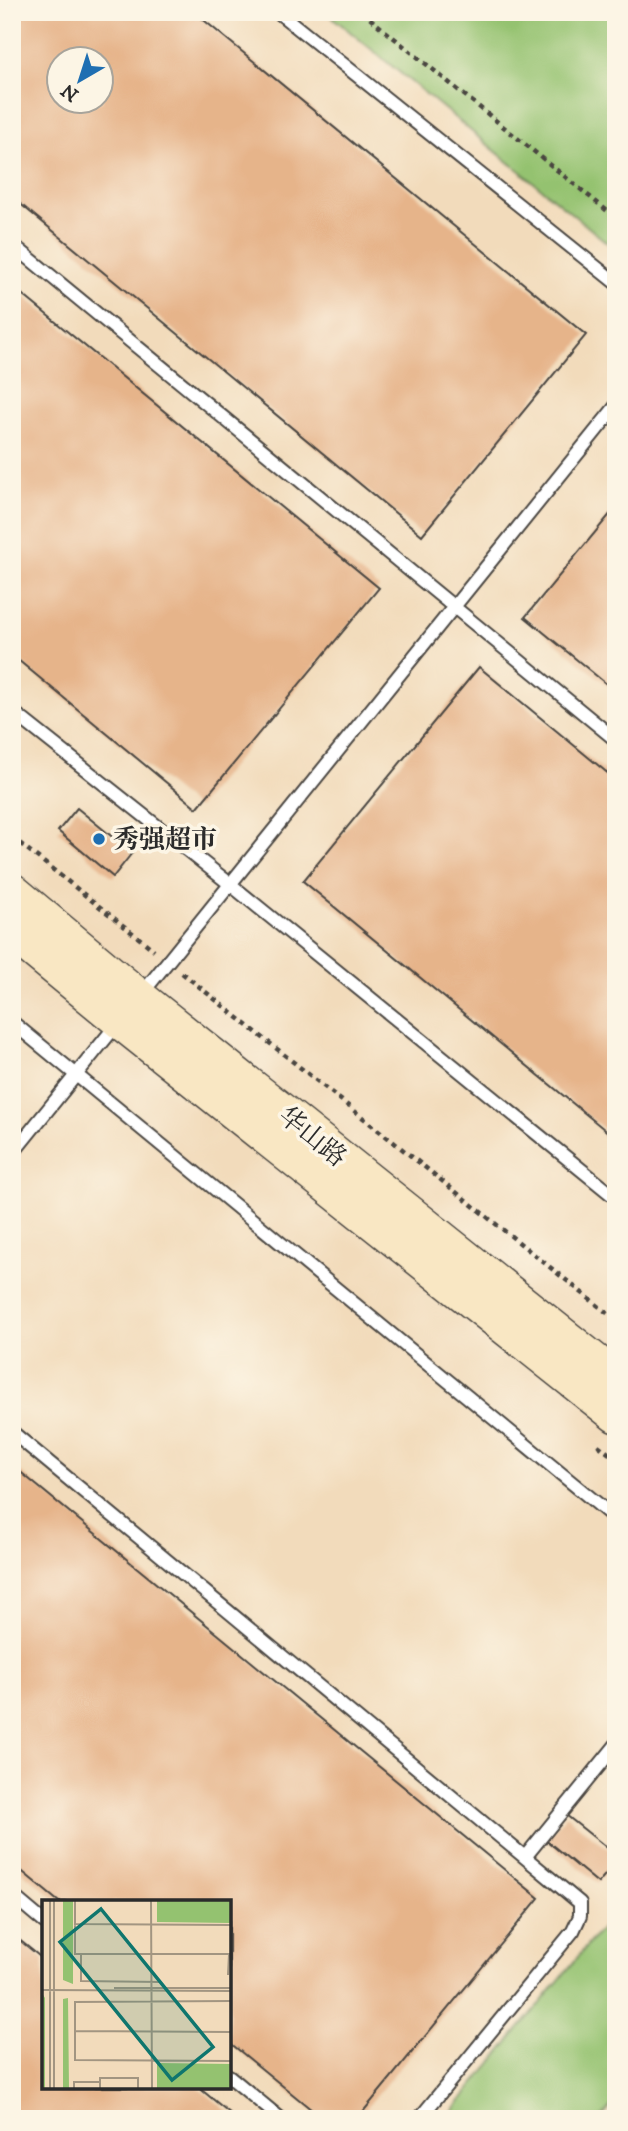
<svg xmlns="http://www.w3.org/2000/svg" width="628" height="2131" viewBox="0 0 628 2131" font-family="'IM FELL DW Pica','Noto Serif SC',serif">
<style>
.green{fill:#94c270;stroke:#60764e;stroke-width:2}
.building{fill:#e6b48a;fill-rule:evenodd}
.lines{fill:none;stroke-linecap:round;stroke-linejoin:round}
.lane-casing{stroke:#494541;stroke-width:16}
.secondary-casing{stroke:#494541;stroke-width:38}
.path{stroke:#494541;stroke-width:4.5;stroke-dasharray:5 5;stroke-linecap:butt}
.lane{stroke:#fff;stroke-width:12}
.secondary{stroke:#f9e7c3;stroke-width:35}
.poi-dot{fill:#1f6fb2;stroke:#fcf5e5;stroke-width:2.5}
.labels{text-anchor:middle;stroke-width:7;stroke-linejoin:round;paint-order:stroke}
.poi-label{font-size:26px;font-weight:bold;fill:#2b2b2b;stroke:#fcf5e5;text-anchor:start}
.street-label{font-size:26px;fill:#2b2b2b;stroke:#fcf5e5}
.inset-road{fill:none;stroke:#a29581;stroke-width:2}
.view{fill:#0f766e;fill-opacity:0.15;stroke:#0f766e;stroke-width:3.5}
.inset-edge{fill:none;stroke:#2b2b2b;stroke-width:3.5}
</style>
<rect width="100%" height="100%" fill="#fcf5e5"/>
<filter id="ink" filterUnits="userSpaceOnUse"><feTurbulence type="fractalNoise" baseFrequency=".0143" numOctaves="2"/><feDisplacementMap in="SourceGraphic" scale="14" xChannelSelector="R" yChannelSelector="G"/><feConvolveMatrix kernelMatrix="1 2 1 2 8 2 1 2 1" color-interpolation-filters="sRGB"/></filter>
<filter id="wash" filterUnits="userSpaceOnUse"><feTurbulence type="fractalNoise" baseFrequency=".00686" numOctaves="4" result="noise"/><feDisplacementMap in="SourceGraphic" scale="28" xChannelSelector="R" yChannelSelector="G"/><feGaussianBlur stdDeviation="1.57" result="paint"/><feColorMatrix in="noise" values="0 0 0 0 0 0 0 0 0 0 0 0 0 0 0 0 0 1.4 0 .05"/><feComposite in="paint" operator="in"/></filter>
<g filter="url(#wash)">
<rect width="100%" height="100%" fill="#f2dbbb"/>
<!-- green -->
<path class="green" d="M 326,12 L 616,12 L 616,250 Z
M 616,1910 L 616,2101 L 601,2119 L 446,2119 Z"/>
<g id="blocks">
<!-- building -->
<path class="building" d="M 12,12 L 194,12 L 586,335 L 422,535 L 12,197 ZM 60,60 L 102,60 L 102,102 L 60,102 Z
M 12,286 L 379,588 L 197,808 L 12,655 Z
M 616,507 L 616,692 L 525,617 Z
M 479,667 L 616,780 L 616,1139 L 303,881 Z
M 77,808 L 132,853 L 113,877 L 58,831 Z
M 12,1465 L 539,1898 L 357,2119 L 323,2119 L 229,2042 L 229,1902 L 59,1902 L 12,1863 Z
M 566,1815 L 616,1855 L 616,1862 L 598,1883 L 546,1840 Z
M 12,1934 L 44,1960 L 44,2087 L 198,2087 L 237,2119 L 12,2119 Z"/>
</g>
</g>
<g filter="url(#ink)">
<use href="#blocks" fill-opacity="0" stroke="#494541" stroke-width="2"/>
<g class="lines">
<!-- lane casing -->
<g class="lane-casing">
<path id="lane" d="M 278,12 L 616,283
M 12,244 L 616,740
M 12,711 L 230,884 L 616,1198
M 140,996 L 616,406
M 12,1022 L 616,1519
M 12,1154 L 118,1023
M 12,1432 L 580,1903 L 580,1916 L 573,1931 L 419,2119
M 525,1857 L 616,1745
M 12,1895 L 44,1922
M 229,2076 L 281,2119"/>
</g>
<!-- secondary casing -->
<g class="secondary-casing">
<path id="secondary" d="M 12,891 L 139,997 L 616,1378
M 12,932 L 120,1021 L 616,1415"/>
</g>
<!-- path -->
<path class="path" d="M 362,12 L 616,218
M 12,837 L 154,950
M 182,973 L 616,1320
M 598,1445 L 616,1459"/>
<!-- lane -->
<use href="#lane" class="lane"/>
<!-- secondary -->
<use href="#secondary" class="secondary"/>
</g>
</g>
<!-- markers -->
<circle class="poi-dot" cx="99" cy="839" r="7"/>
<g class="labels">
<!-- poi labels -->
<g class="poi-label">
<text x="113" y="848">秀强超市</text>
</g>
<!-- street labels -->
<g class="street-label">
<text transform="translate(313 1136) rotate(39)" y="9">华山路</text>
</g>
</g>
<!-- overview -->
<g transform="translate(42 1900)">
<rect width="189" height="189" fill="#f2dbbb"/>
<path d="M 21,0 L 31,0 L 31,84 L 21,80 ZM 115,0 L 189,0 L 189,23 L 115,22 ZM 0,93 L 3,98 L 3,189 L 0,189 ZM 26,98 L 27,189 L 21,189 L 21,99 ZM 115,163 L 189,164 L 189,189 L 115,189 Z" fill="#94c270"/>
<path class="inset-road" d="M 109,0 L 110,189M 33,1 L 33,54 L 189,54M 32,24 L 189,25M 39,54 L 39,81 L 118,82M 186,75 L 187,54M 72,88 L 189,88M 0,90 L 189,91M 189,101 L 33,102 L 33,160 L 189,161M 33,131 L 189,132M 8,189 L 8,0M 12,189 L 12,0M 32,189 L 32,182 L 58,182M 58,189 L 58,178 L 96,178 L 96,189"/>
<path class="view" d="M 59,9 L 171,147 L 130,180 L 18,42 Z"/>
<rect width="189" height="189" class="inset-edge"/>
</g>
<!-- margin -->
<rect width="628" height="2131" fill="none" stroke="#fcf5e5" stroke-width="42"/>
<!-- north arrow -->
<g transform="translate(80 80) rotate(219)"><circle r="33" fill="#fcf5e5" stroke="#a8a49b" stroke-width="2"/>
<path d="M0-5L12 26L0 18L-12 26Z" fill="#1f6fb2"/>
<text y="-10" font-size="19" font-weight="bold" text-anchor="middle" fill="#2b2b2b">N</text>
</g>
</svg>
